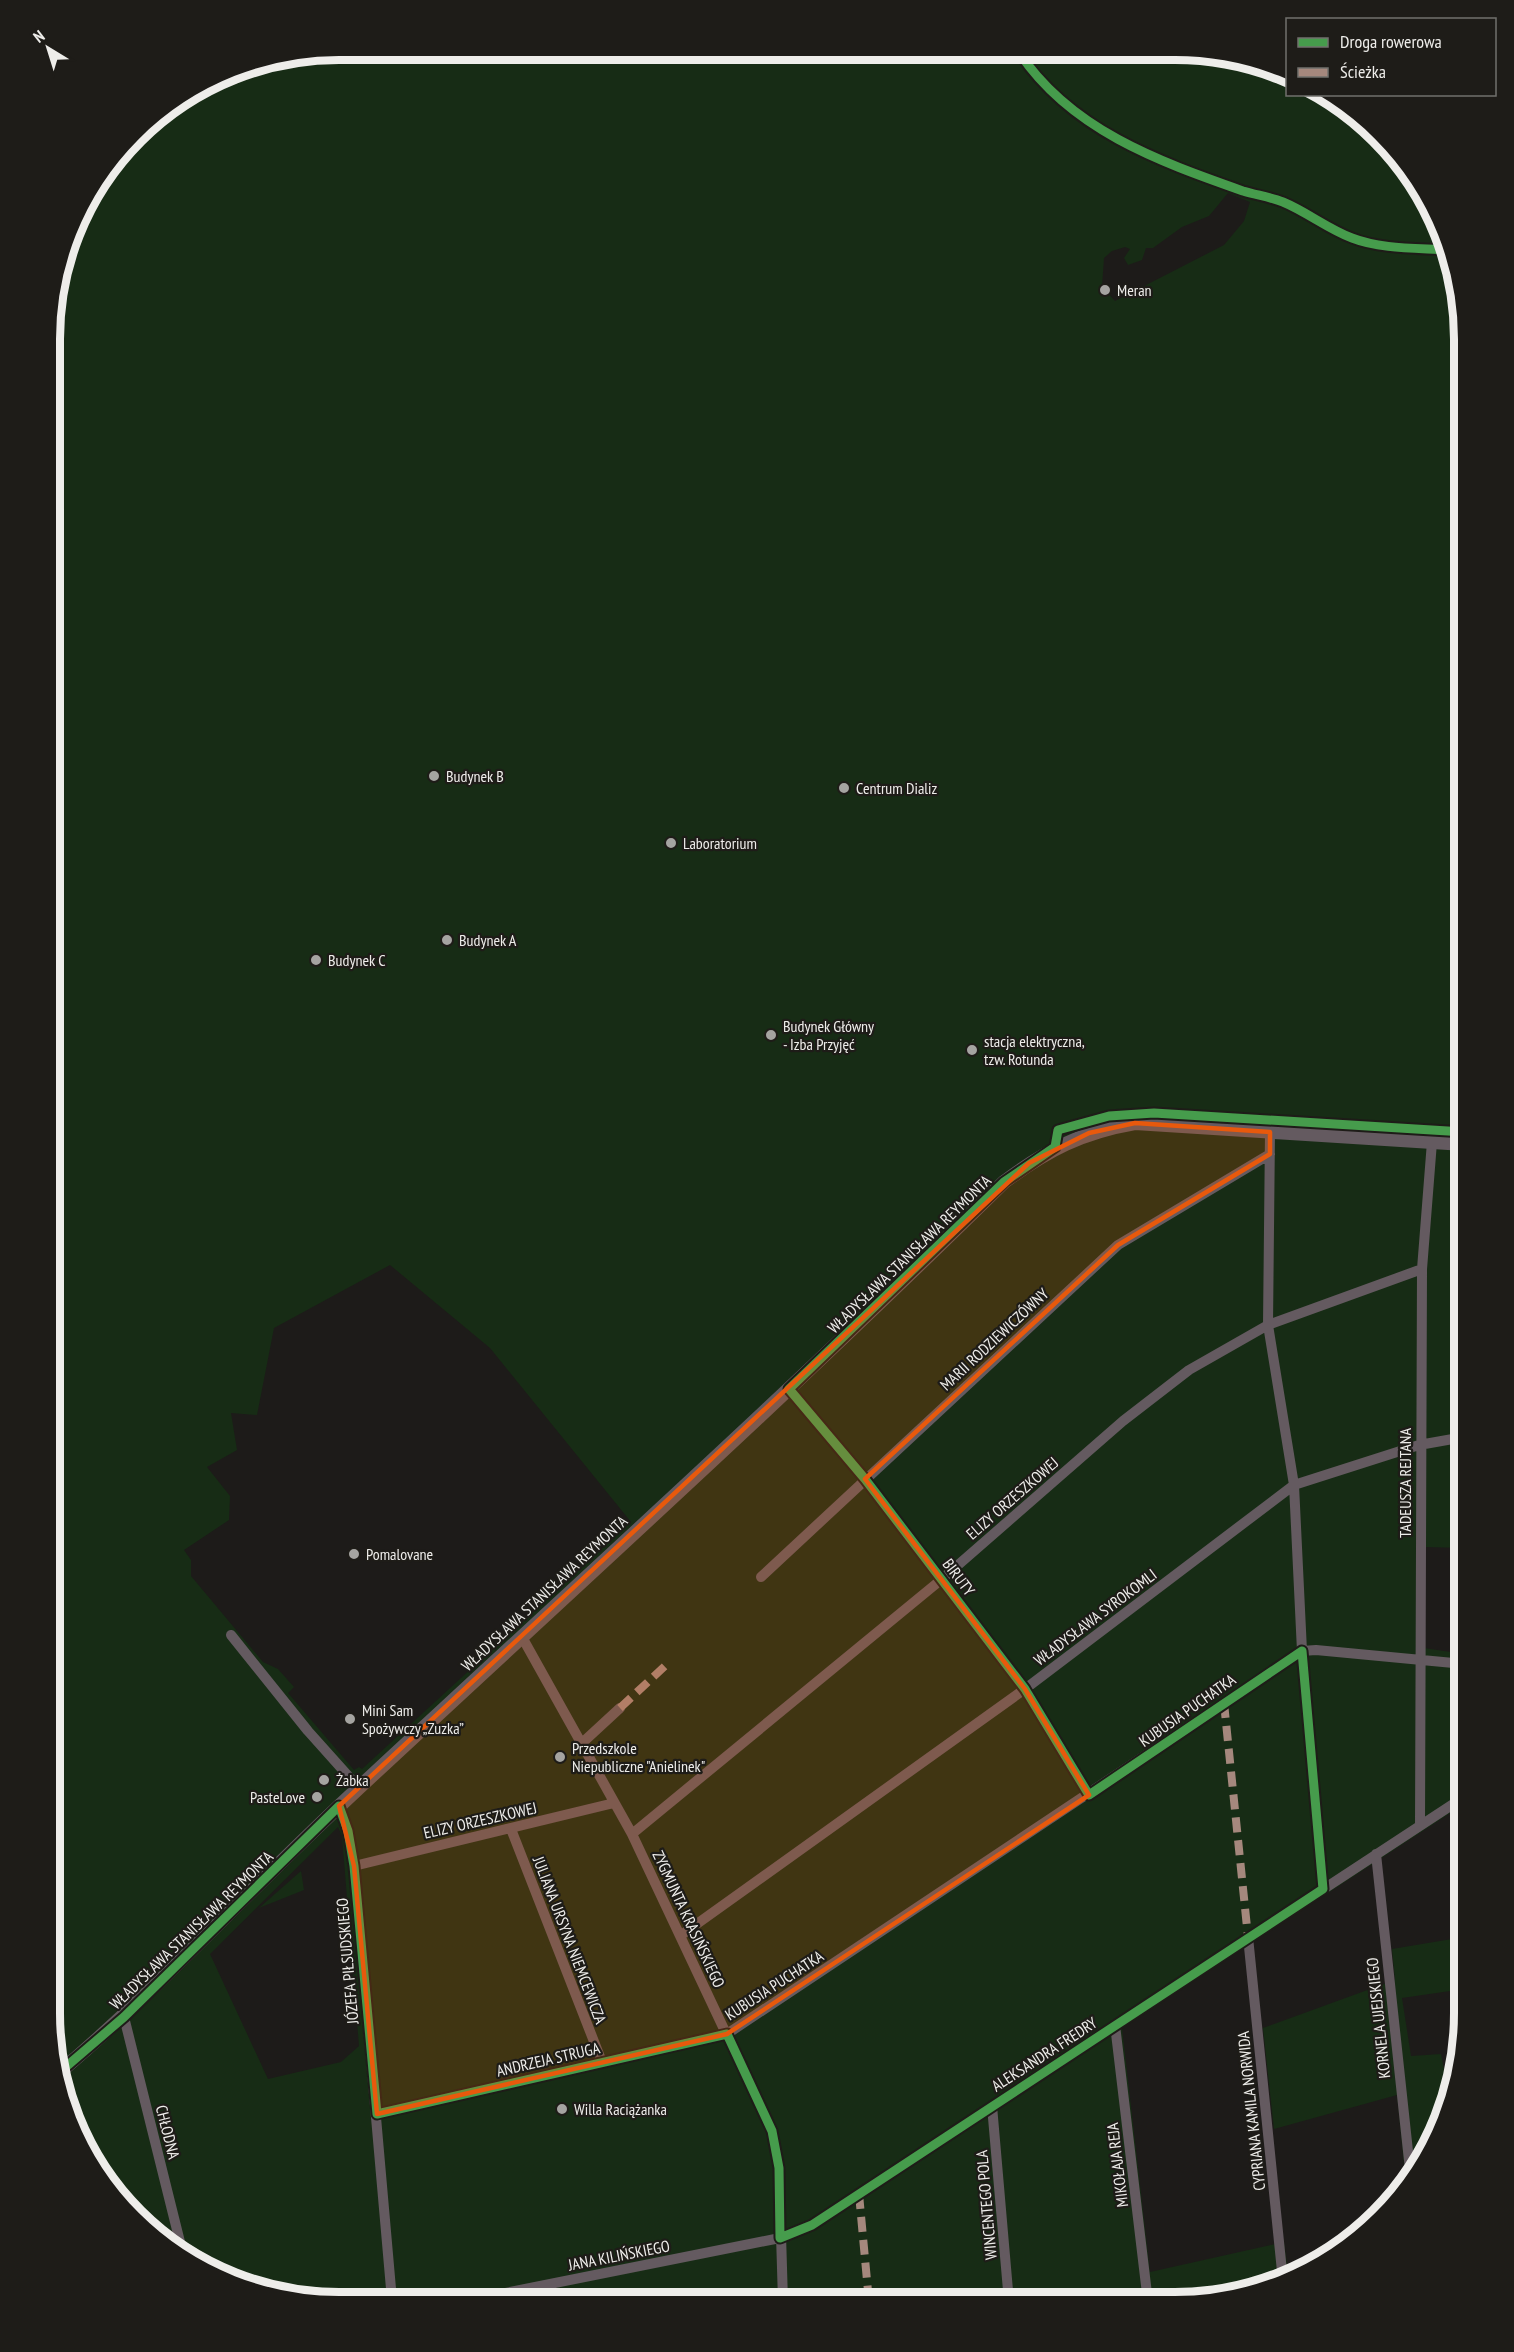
<svg xmlns="http://www.w3.org/2000/svg" width="1514" height="2352" viewBox="0 0 1514 2352" font-family="'PT Sans Narrow',sans-serif">
<style>
.green{fill:#172c15;fill-rule:evenodd}
.lines{fill:none;stroke-linecap:round;stroke-linejoin:round}
.minor{stroke:#645a60;stroke-width:10}
.tertiary{stroke:#645a60;stroke-width:14}
.quiet{stroke:#a5887d;stroke-width:8;stroke-dasharray:15 8;stroke-linecap:butt}
.cycleway-casing{stroke:#1e1c18;stroke-width:13}
.cycleway{stroke:#469c4c;stroke-width:9}
.marked{fill:#e8590c;fill-opacity:0.2;stroke:#e8590c;stroke-width:4.5;stroke-linejoin:round}
.poi-dot{fill:#a5a4a1;stroke:#1e1c18;stroke-width:2}
.labels{text-anchor:middle;stroke-width:4.5;stroke-linejoin:round;paint-order:stroke}
.poi-label{font-size:16px;fill:#eeedea;stroke:#1e1c18;text-anchor:start}
.street-label{font-size:16px;fill:#eeedea;stroke:#1e1c18}
.rim{fill:none;stroke:#eeedea;stroke-width:8}
</style>
<rect width="100%" height="100%" fill="#1d1b19"/>
<!-- green -->
<path class="green" d="M 339,50 L 1213,52 L 1286,71 L 1288,94 L 1326,95 L 1351,109 L 1405,162 L 1442,228 L 1464,339 L 1464,1548 L 1424,1547 L 1424,1648 L 1464,1654 L 1464,1804 L 1122,2028 L 1150,2272 L 1284,2242 L 1288,2271 L 1382,2212 L 1366,2231 L 1286,2280 L 1176,2302 L 301,2300 L 228,2281 L 163,2243 L 109,2190 L 72,2124 L 50,2013 L 52,301 L 79,211 L 148,122 L 228,71 ZM 1228,193 L 1250,202 L 1244,221 L 1224,245 L 1115,301 L 1102,287 L 1104,258 L 1112,251 L 1125,247 L 1130,249 L 1124,258 L 1128,265 L 1142,260 L 1146,248 L 1153,248 L 1182,227 L 1209,216 ZM 390,1265 L 490,1348 L 631,1522 L 362,1769 L 359,1767 L 354,1770 L 288,1693 L 294,1687 L 278,1669 L 263,1662 L 191,1576 L 191,1560 L 184,1550 L 229,1520 L 230,1496 L 207,1467 L 237,1450 L 231,1413 L 257,1415 L 274,1328 ZM 338,1827 L 342,1836 L 359,2046 L 341,2062 L 268,2079 L 210,1954 Z
M 301,1871 L 304,1890 L 259,1908 Z
M 1464,1937 L 1464,1989 L 1402,1998 L 1411,2056 L 1441,2054 L 1450,2100 L 1449,2107 L 1416,2174 L 1406,2185 L 1397,2095 L 1274,2129 L 1263,2028 L 1395,1980 L 1392,1949 Z"/>
<g class="lines">
<!-- minor -->
<path class="minor" d="M 1270,1132 L 1268,1325 L 1294,1485 L 1302,1651 L 1323,1889
M 789,1389 L 865,1479 L 1025,1689 L 1089,1795
M 761,1577 L 1118,1245 L 1270,1154
M 231,1635 L 308,1731 L 359,1788
M 522,1637 L 632,1834 L 772,2131 L 779,2168 L 783,2301
M 581,1744 L 620,1708
M 339,1806 L 348,1831 L 354,1866 L 392,2300
M 1420,1825 L 1422,1269 L 1432,1142
M 511,1829 L 602,2062
M 632,1834 L 942,1579 L 1123,1421 L 1189,1370 L 1268,1325 L 1422,1269
M 1376,1854 L 1411,2179
M 354,1866 L 614,1803
M 680,1936 L 1025,1689 L 1294,1485 L 1419,1445 L 1464,1437
M 1248,1937 L 1283,2281
M 124,2017 L 183,2254
M 1115,2025 L 1148,2302
M 992,2106 L 1009,2302
M 377,2114 L 727,2034 L 1302,1651 L 1316,1650 L 1464,1664
M 1286,2280 L 1369,2228
M 465,2301 L 780,2238 L 812,2225 L 1464,1797"/>
<!-- tertiary -->
<path class="tertiary" d="M 61,2071 C 162,1985 252,1887 349,1797 C 568,1593 791,1392 1004,1182 C 1047,1150 1082,1132 1135,1123 L 1464,1144"/>
<!-- quiet -->
<path class="quiet" d="M 1224,1703 L 1248,1937
M 620,1708 L 666,1665
M 859,2194 L 869,2302"/>
<!-- cycleway casing -->
<g class="cycleway-casing">
<path id="cycleway" d="M 1018,51 C 1070,130 1158,161 1243,191 C 1256,195 1270,197 1283,202 C 1307,212 1328,229 1352,238 C 1380,249 1416,248 1447,250
M 61,2071 L 124,2017 L 339,1806 L 348,1831 L 354,1866 L 377,2114 L 727,2034 L 772,2131 L 779,2168 L 780,2238 L 812,2225 L 1323,1889 L 1302,1651 L 1089,1795 L 1025,1689 L 865,1479 L 789,1389 L 1004,1182 L 1055,1147 L 1058,1130 L 1109,1116 L 1154,1113 L 1464,1132
M 1286,2280 L 1369,2228"/>
</g>
<!-- cycleway -->
<use href="#cycleway" class="cycleway"/>
</g>
<!-- marked area -->
<path class="marked" d="M 1135,1123 L 1270,1132 L 1270,1154 L 1118,1245 L 865,1479 L 1025,1689 L 1089,1795 L 727,2034 L 377,2114 L 354,1866 L 339,1806 L 1029,1163 L 1089,1133 Z"/>
<!-- markers -->
<g class="poi-dot">
<circle cx="1105" cy="290" r="6"/>
<circle cx="434" cy="776" r="6"/>
<circle cx="844" cy="788" r="6"/>
<circle cx="671" cy="843" r="6"/>
<circle cx="447" cy="940" r="6"/>
<circle cx="316" cy="960" r="6"/>
<circle cx="771" cy="1035" r="6"/>
<circle cx="972" cy="1050" r="6"/>
<circle cx="354" cy="1554" r="6"/>
<circle cx="350" cy="1719" r="6"/>
<circle cx="560" cy="1757" r="6"/>
<circle cx="324" cy="1780" r="6"/>
<circle cx="317" cy="1797" r="6"/>
<circle cx="562" cy="2109" r="6"/>
</g>
<g class="labels">
<!-- poi labels -->
<g class="poi-label">
<text x="1117" y="296">Meran</text>
<text x="446" y="782">Budynek B</text>
<text x="856" y="794">Centrum Dializ</text>
<text x="683" y="849">Laboratorium</text>
<text x="459" y="946">Budynek A</text>
<text x="328" y="966">Budynek C</text>
<text x="783" y="1032">Budynek Główny<tspan x="783" dy="18">- Izba Przyjęć</tspan></text>
<text x="984" y="1047">stacja elektryczna,<tspan x="984" dy="18">tzw. Rotunda</tspan></text>
<text x="366" y="1560">Pomalovane</text>
<text x="362" y="1716">Mini Sam<tspan x="362" dy="18">Spożywczy „Zuzka”</tspan></text>
<text x="572" y="1754">Przedszkole<tspan x="572" dy="18">Niepubliczne "Anielinek"</tspan></text>
<text x="336" y="1786">Żabka</text>
<text x="305" y="1803" text-anchor="end">PasteLove</text>
<text x="574" y="2115">Willa Raciążanka</text>
</g>
<!-- street labels -->
<g class="street-label">
<text transform="translate(909 1254) rotate(-44)" y="6">WŁADYSŁAWA STANISŁAWA REYMONTA</text>
<text transform="translate(994 1339) rotate(-43)" y="6">MARII RODZIEWICZÓWNY</text>
<text transform="translate(1405 1483) rotate(-90)" y="6">TADEUSZA REJTANA</text>
<text transform="translate(1012 1498) rotate(-41)" y="6">ELIZY ORZESZKOWEJ</text>
<text transform="translate(959 1577) rotate(53)" y="6">BIRUTY</text>
<text transform="translate(544 1593) rotate(-43)" y="6">WŁADYSŁAWA STANISŁAWA REYMONTA</text>
<text transform="translate(1095 1617) rotate(-37)" y="6">WŁADYSŁAWA SYROKOMLI</text>
<text transform="translate(1187 1710) rotate(-35)" y="6">KUBUSIA PUCHATKA</text>
<text transform="translate(480 1820) rotate(-13)" y="6">ELIZY ORZESZKOWEJ</text>
<text transform="translate(689 1919) rotate(65)" y="6">ZYGMUNTA KRASIŃSKIEGO</text>
<text transform="translate(191 1930) rotate(-44)" y="6">WŁADYSŁAWA STANISŁAWA REYMONTA</text>
<text transform="translate(570 1940) rotate(69)" y="6">JULIANA URSYNA NIEMCEWICZA</text>
<text transform="translate(347 1961) rotate(-95)" y="6">JÓZEFA PIŁSUDSKIEGO</text>
<text transform="translate(774 1985) rotate(-33)" y="6">KUBUSIA PUCHATKA</text>
<text transform="translate(1378 2018) rotate(-96)" y="6">KORNELA UJEJSKIEGO</text>
<text transform="translate(1044 2054) rotate(-33)" y="6">ALEKSANDRA FREDRY</text>
<text transform="translate(548 2059) rotate(-13)" y="6">ANDRZEJA STRUGA</text>
<text transform="translate(1251 2111) rotate(-96)" y="6">CYPRIANA KAMILA NORWIDA</text>
<text transform="translate(168 2132) rotate(76)" y="6">CHŁODNA</text>
<text transform="translate(1117 2165) rotate(-97)" y="6">MIKOŁAJA REJA</text>
<text transform="translate(986 2205) rotate(-95)" y="6">WINCENTEGO POLA</text>
<text transform="translate(619 2255) rotate(-11)" y="6">JANA KILIŃSKIEGO</text>
</g>
</g>
<!-- crop -->
<path d="M0 0H1514V2352H0ZM339 60H1175A279 279 0 0 1 1454 339V2013A279 279 0 0 1 1175 2292H339A279 279 0 0 1 60 2013V339A279 279 0 0 1 339 60Z" fill="#1e1c18" fill-rule="evenodd"/>
<path class="rim" d="M339 60H1175A279 279 0 0 1 1454 339V2013A279 279 0 0 1 1175 2292H339A279 279 0 0 1 60 2013V339A279 279 0 0 1 339 60Z"/>
<!-- legend -->
<rect x="1286" y="18" width="210" height="78" fill="#1e1c18" stroke="#71706c" stroke-width="1.5"/>
<rect x="1298" y="38" width="30" height="9" fill="#469c4c" stroke="#71706c" stroke-width="1.5"/>
<text x="1340" y="48" font-size="18" fill="#eeedea">Droga rowerowa</text>
<rect x="1298" y="68" width="30" height="9" fill="#a5887d" stroke="#71706c" stroke-width="1.5"/>
<text x="1340" y="78" font-size="18" fill="#eeedea">Ścieżka</text>
<!-- north arrow -->
<g transform="translate(48 48) rotate(322)" stroke="#1e1c18" stroke-width="4.5" paint-order="stroke">
<path d="M0-4.5L10 22L0 15L-10 22Z" fill="#eeedea"/>
<text y="-9" font-size="16" font-weight="bold" text-anchor="middle" fill="#eeedea">N</text>
</g>
</svg>
